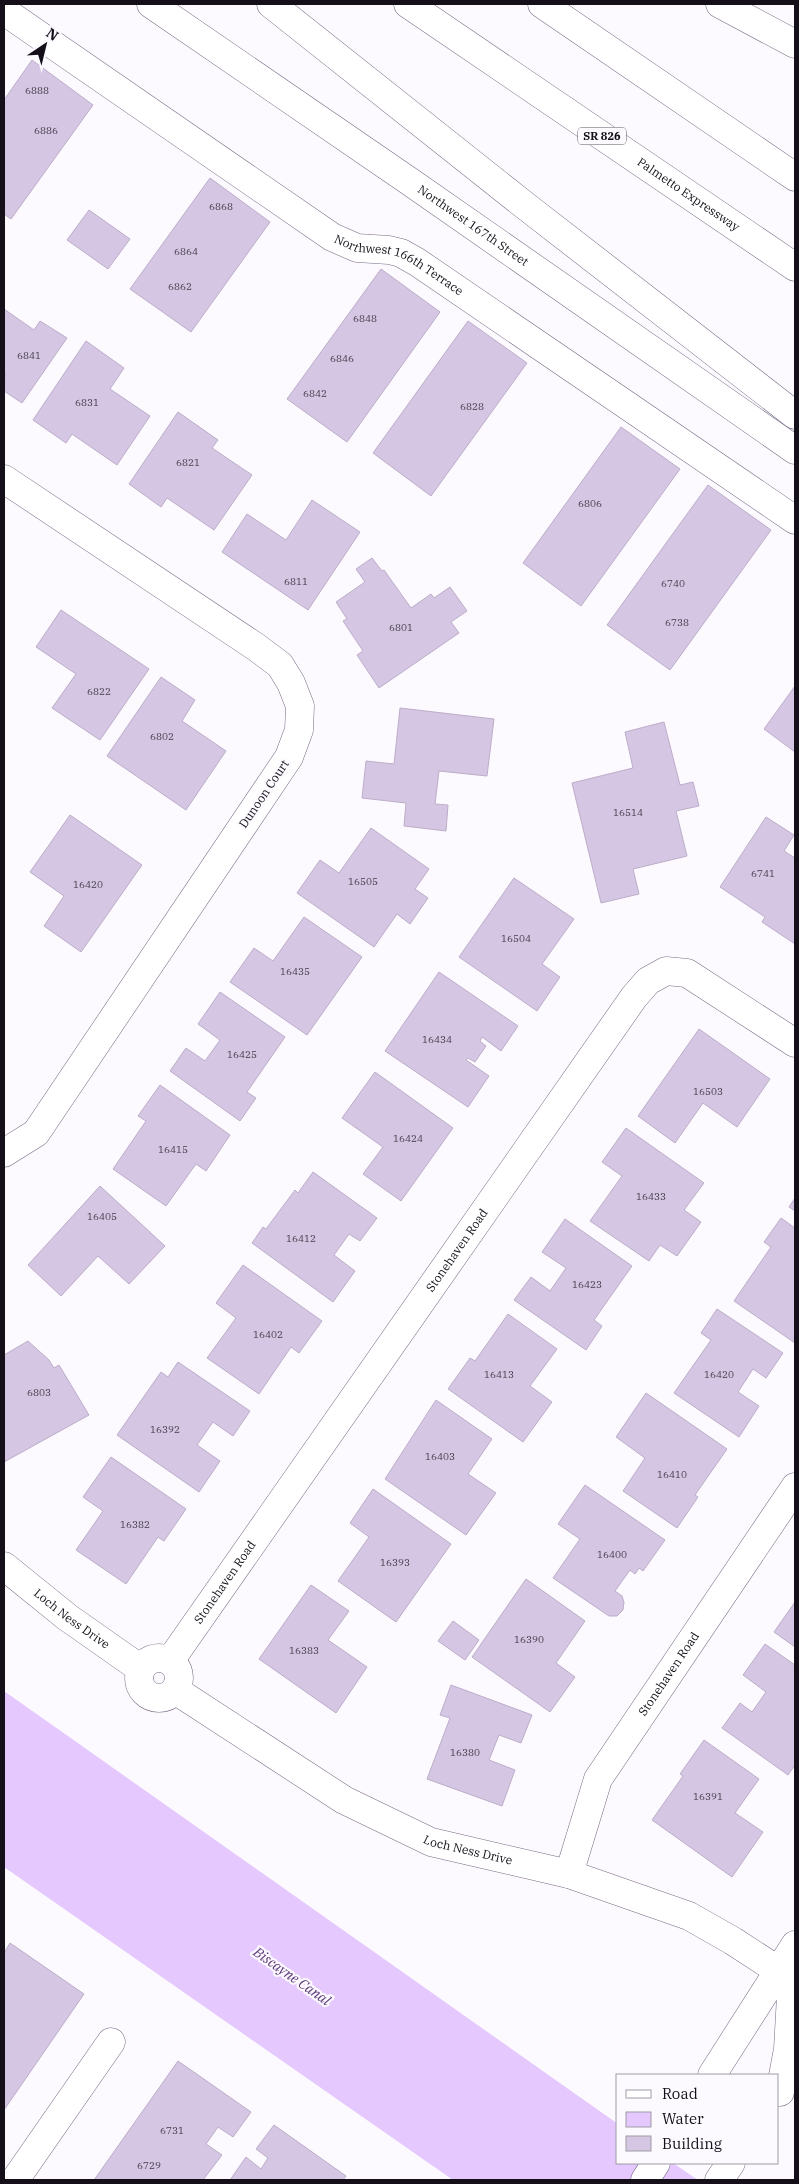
<svg xmlns="http://www.w3.org/2000/svg" width="799" height="2184" viewBox="0 0 799 2184" font-family="'IBM Plex Serif',serif">
<style>
.water{fill:#e4c8fe}
.building{fill:#d5c6e3;stroke:#bcadc9}
.lines{fill:none;stroke-linecap:round;stroke-linejoin:round}
.minor-casing{stroke:#786b84;stroke-width:29}
.major-casing{stroke:#786b84;stroke-width:29}
.highway-casing{stroke:#786b84;stroke-width:29}
.minor{stroke:#fff;stroke-width:28}
.major{stroke:#fff;stroke-width:28}
.highway{stroke:#fff;stroke-width:28}
.labels{text-anchor:middle;stroke-width:4.5;stroke-linejoin:round;paint-order:stroke}
.number-label{font-size:10px;fill:#443d4b}
.shield{fill:#fcf9ff;stroke:#5a555d;stroke-width:1}
.shield-label{font-size:11px;font-weight:bold;fill:#140f18}
.street-label{font-size:12px;fill:#140f18;stroke:#fcf9ff}
.water-label{font-size:14px;font-style:italic;fill:#5c3878;stroke:#fcf9ff}
</style>
<rect width="100%" height="100%" fill="#fcf9ff"/>
<!-- water -->
<path class="water" d="M 4,1691 L 618,2124 L 618,2163 L 673,2163 L 698,2180 L 453,2180 L 4,1867 Z"/>
<!-- building -->
<path class="building" d="M 32,60 L 93,105 L 11,219 L 4,214 L 4,100 Z
M 210,178 L 270,222 L 191,332 L 130,289 Z
M 89,210 L 130,239 L 108,269 L 67,240 Z
M 381,269 L 440,312 L 347,442 L 287,399 Z
M 4,309 L 34,330 L 40,321 L 67,338 L 22,403 L 4,391 L 5,373 L 4,372 Z
M 468,321 L 527,363 L 431,496 L 373,453 Z
M 86,341 L 124,368 L 110,389 L 150,416 L 117,465 L 72,434 L 66,443 L 33,420 Z
M 178,412 L 218,440 L 212,448 L 252,475 L 214,530 L 167,498 L 161,507 L 129,484 Z
M 621,427 L 680,469 L 581,606 L 523,563 Z
M 708,485 L 771,530 L 670,670 L 607,625 Z
M 312,500 L 360,532 L 308,610 L 222,552 L 247,514 L 286,540 Z
M 372,558 L 382,571 L 384,570 L 411,608 L 431,594 L 434,598 L 450,587 L 467,611 L 451,622 L 459,633 L 379,688 L 357,655 L 363,651 L 343,621 L 347,619 L 336,602 L 365,582 L 356,569 Z
M 61,610 L 149,669 L 100,740 L 52,708 L 76,674 L 36,647 Z
M 161,677 L 195,700 L 182,721 L 226,751 L 186,810 L 107,756 Z
M 795,686 L 795,752 L 764,729 Z
M 400,708 L 494,719 L 487,776 L 439,771 L 435,804 L 448,805 L 446,831 L 404,826 L 406,803 L 362,798 L 366,761 L 394,764 Z
M 664,722 L 680,785 L 693,782 L 699,806 L 676,811 L 687,856 L 633,869 L 639,894 L 601,903 L 572,783 L 633,768 L 625,732 Z
M 70,815 L 142,865 L 81,952 L 44,926 L 64,896 L 30,872 Z
M 766,817 L 794,835 L 784,851 L 795,858 L 795,944 L 762,922 L 765,917 L 720,887 Z
M 371,828 L 429,869 L 415,889 L 428,898 L 410,924 L 397,914 L 374,947 L 297,893 L 320,860 L 339,873 Z
M 514,878 L 574,919 L 542,964 L 560,977 L 537,1011 L 459,957 Z
M 304,917 L 362,957 L 307,1035 L 230,982 L 254,948 L 273,961 Z
M 439,972 L 518,1026 L 501,1051 L 482,1037 L 480,1041 L 486,1046 L 475,1062 L 468,1058 L 466,1060 L 489,1076 L 468,1107 L 385,1051 Z
M 220,992 L 285,1037 L 247,1092 L 256,1098 L 240,1121 L 170,1071 L 186,1048 L 205,1061 L 220,1040 L 198,1024 Z
M 699,1029 L 770,1079 L 737,1127 L 703,1103 L 675,1143 L 638,1116 Z
M 375,1072 L 453,1128 L 401,1201 L 363,1174 L 383,1147 L 342,1118 Z
M 160,1085 L 230,1135 L 206,1171 L 196,1164 L 166,1206 L 113,1169 L 146,1121 L 138,1116 Z
M 626,1128 L 704,1183 L 684,1210 L 701,1222 L 677,1256 L 660,1245 L 649,1261 L 590,1221 L 622,1176 L 602,1162 Z
M 313,1172 L 377,1218 L 360,1241 L 349,1234 L 334,1255 L 355,1271 L 333,1302 L 252,1243 L 263,1227 L 266,1229 L 295,1190 L 298,1193 Z
M 100,1186 L 165,1246 L 129,1284 L 98,1256 L 61,1296 L 28,1265 Z
M 795,1198 L 795,1211 L 789,1207 Z
M 781,1218 L 795,1228 L 795,1343 L 734,1301 L 771,1247 L 764,1242 Z
M 565,1219 L 632,1266 L 594,1320 L 602,1326 L 586,1350 L 514,1300 L 531,1277 L 550,1291 L 566,1268 L 542,1252 Z
M 243,1265 L 322,1321 L 299,1353 L 291,1347 L 259,1394 L 207,1358 L 236,1318 L 216,1303 Z
M 717,1309 L 783,1353 L 766,1378 L 753,1369 L 738,1392 L 759,1406 L 739,1437 L 674,1393 L 711,1340 L 701,1333 Z
M 508,1314 L 557,1349 L 530,1386 L 552,1402 L 523,1442 L 448,1389 L 470,1358 L 475,1361 Z
M 28,1341 L 49,1360 L 54,1368 L 59,1365 L 89,1415 L 4,1462 L 4,1355 Z
M 178,1362 L 250,1411 L 233,1436 L 213,1422 L 197,1445 L 220,1461 L 199,1492 L 117,1435 L 161,1372 L 168,1377 Z
M 646,1393 L 727,1449 L 695,1495 L 698,1497 L 677,1528 L 623,1491 L 645,1458 L 616,1437 Z
M 436,1400 L 492,1439 L 468,1474 L 496,1493 L 466,1535 L 385,1479 Z
M 111,1457 L 186,1509 L 164,1541 L 158,1537 L 126,1584 L 76,1550 L 103,1511 L 83,1497 Z
M 585,1485 L 665,1540 L 643,1571 L 639,1568 L 635,1574 L 630,1570 L 615,1591 L 622,1596 L 624,1602 L 623,1610 L 617,1616 L 609,1616 L 553,1578 L 580,1539 L 558,1524 Z
M 373,1489 L 451,1544 L 396,1622 L 338,1581 L 369,1537 L 350,1523 Z
M 526,1579 L 585,1621 L 556,1663 L 575,1677 L 550,1712 L 472,1657 Z
M 311,1585 L 349,1611 L 328,1640 L 367,1667 L 336,1713 L 259,1659 Z
M 795,1602 L 795,1647 L 774,1632 Z
M 453,1621 L 479,1640 L 465,1660 L 438,1641 Z
M 765,1644 L 795,1665 L 795,1765 L 788,1775 L 722,1728 L 740,1703 L 752,1712 L 766,1692 L 743,1675 Z
M 451,1685 L 532,1715 L 521,1743 L 499,1735 L 489,1760 L 515,1770 L 502,1806 L 427,1779 L 450,1718 L 440,1715 Z
M 704,1740 L 759,1779 L 735,1813 L 763,1832 L 732,1877 L 652,1820 L 683,1776 L 680,1774 Z
M 10,1943 L 84,1994 L 4,2110 L 4,1953 Z
M 178,2061 L 251,2112 L 233,2137 L 218,2127 L 206,2144 L 222,2155 L 203,2180 L 94,2180 Z
M 274,2125 L 346,2176 L 343,2180 L 230,2180 L 246,2157 L 261,2169 L 268,2158 L 256,2149 Z"/>
<g class="lines">
<!-- minor casing -->
<g class="minor-casing">
<g id="minor">
<path id="s1" d="M 151,4 L 409,181 L 795,450"/>
<path id="s2" d="M 4,11 L 332,237 L 357,248 L 389,250 L 401,253 L 417,262 L 795,520"/>
<path d="M 4,479 L 256,647 L 280,665 L 291,683 L 300,706 L 299,730 L 289,757 L 36,1133 L 4,1153"/>
<path id="s3" d="M 4,1566 L 67,1617 L 141,1669"/>
<circle cx="159" cy="1678" r="20"/>
<path id="s4" d="M 170,1661 L 634,997 L 648,981 L 666,971 L 687,973 L 795,1043"/>
<path id="s5" d="M 175,1690 L 344,1800 L 431,1842 L 569,1874 L 689,1916 L 733,1941 L 779,1971"/>
<path id="s6" d="M 569,1874 L 598,1779 L 795,1487"/>
<path d="M 15,2180 L 111,2042"/>
</g>
</g>
<!-- major casing -->
<g class="major-casing">
<path id="major" d="M 779,1971 L 791,1996 L 788,2049 L 780,2092
M 712,2075 L 795,1945
M 645,2180 L 656,2163
M 719,2180 L 731,2163"/>
</g>
<!-- highway casing -->
<g class="highway-casing">
<g id="highway">
<path d="M 271,4 L 523,204 L 795,415"/>
<path id="s7" d="M 408,4 L 795,267"/>
<path d="M 542,4 L 795,177"/>
<path d="M 720,4 L 795,44"/>
</g>
</g>
<!-- minor -->
<use href="#minor" class="minor"/>
<!-- major -->
<use href="#major" class="major"/>
<!-- highway -->
<use href="#highway" class="highway"/>
</g>
<g class="labels">
<!-- number labels -->
<g class="number-label">
<text x="37" y="94">6888</text>
<text x="46" y="134">6886</text>
<text x="221" y="210">6868</text>
<text x="186" y="255">6864</text>
<text x="180" y="290">6862</text>
<text x="365" y="322">6848</text>
<text x="29" y="359">6841</text>
<text x="342" y="362">6846</text>
<text x="315" y="397">6842</text>
<text x="87" y="406">6831</text>
<text x="472" y="410">6828</text>
<text x="188" y="466">6821</text>
<text x="590" y="507">6806</text>
<text x="296" y="585">6811</text>
<text x="673" y="587">6740</text>
<text x="677" y="626">6738</text>
<text x="401" y="631">6801</text>
<text x="99" y="695">6822</text>
<text x="162" y="740">6802</text>
<text x="628" y="816">16514</text>
<text x="763" y="877">6741</text>
<text x="363" y="885">16505</text>
<text x="88" y="888">16420</text>
<text x="516" y="942">16504</text>
<text x="295" y="975">16435</text>
<text x="437" y="1043">16434</text>
<text x="242" y="1058">16425</text>
<text x="708" y="1095">16503</text>
<text x="408" y="1142">16424</text>
<text x="173" y="1153">16415</text>
<text x="651" y="1200">16433</text>
<text x="102" y="1220">16405</text>
<text x="301" y="1242">16412</text>
<text x="587" y="1288">16423</text>
<text x="268" y="1338">16402</text>
<text x="499" y="1378">16413</text>
<text x="719" y="1378">16420</text>
<text x="39" y="1396">6803</text>
<text x="165" y="1433">16392</text>
<text x="440" y="1460">16403</text>
<text x="672" y="1478">16410</text>
<text x="135" y="1528">16382</text>
<text x="612" y="1558">16400</text>
<text x="395" y="1566">16393</text>
<text x="529" y="1643">16390</text>
<text x="304" y="1654">16383</text>
<text x="465" y="1756">16380</text>
<text x="708" y="1800">16391</text>
<text x="172" y="2134">6731</text>
<text x="149" y="2169">6729</text>
</g>
<!-- shield labels -->
<rect class="shield" x="578" y="127.5" width="48" height="17" rx="4"/>
<g class="shield-label">
<text x="602" y="140">SR 826</text>
</g>
<!-- street labels -->
<g class="street-label">
<text dy="4" stroke="none"><textPath href="#s7" startOffset="339">Palmetto Expressway</textPath></text>
<text dy="4" stroke="none"><textPath href="#s1" startOffset="391">Northwest 167th Street</textPath></text>
<text dy="4" stroke="none"><textPath href="#s2" startOffset="472">Northwest 166th Terrace</textPath></text>
<text transform="translate(264 794) rotate(-56)" y="4">Dunoon Court</text>
<text dy="4" stroke="none"><textPath href="#s4" startOffset="501">Stonehaven Road</textPath></text>
<text dy="4" stroke="none"><textPath href="#s4" startOffset="96">Stonehaven Road</textPath></text>
<text dy="4" stroke="none"><textPath href="#s3" startOffset="86">Loch Ness Drive</textPath></text>
<text dy="4" stroke="none"><textPath href="#s6" startOffset="226">Stonehaven Road</textPath></text>
<text dy="4" stroke="none"><textPath href="#s5" startOffset="336">Loch Ness Drive</textPath></text>
</g>
<!-- water labels -->
<g class="water-label">
<text transform="translate(292 1976) rotate(35)" y="5">Biscayne Canal</text>
</g>
</g>
<!-- border -->
<rect width="799" height="2184" fill="none" stroke="#140f18" stroke-width="10"/>
<!-- legend -->
<rect x="616" y="2074" width="162" height="90" fill="#fcf9ff" stroke="#9f9ba3"/>
<rect x="626" y="2090" width="25" height="8" fill="#ffffff" stroke="#9f9ba3"/>
<text x="662" y="2099" font-size="15" fill="#140f18">Road</text>
<rect x="626" y="2112" width="25" height="15" fill="#e4c8fe" stroke="#9f9ba3"/>
<text x="662" y="2124" font-size="15" fill="#140f18">Water</text>
<rect x="626" y="2136" width="25" height="15" fill="#d5c6e3" stroke="#9f9ba3"/>
<text x="662" y="2149" font-size="15" fill="#140f18">Building</text>
<!-- north arrow -->
<g transform="translate(45 45) rotate(35)" stroke="#fcf9ff" stroke-width="4" paint-order="stroke">
<path d="M0-4L9 19L0 12L-9 19Z" fill="#140f18"/>
<text y="-8" font-size="14" font-weight="bold" text-anchor="middle" fill="#140f18">N</text>
</g>
</svg>
